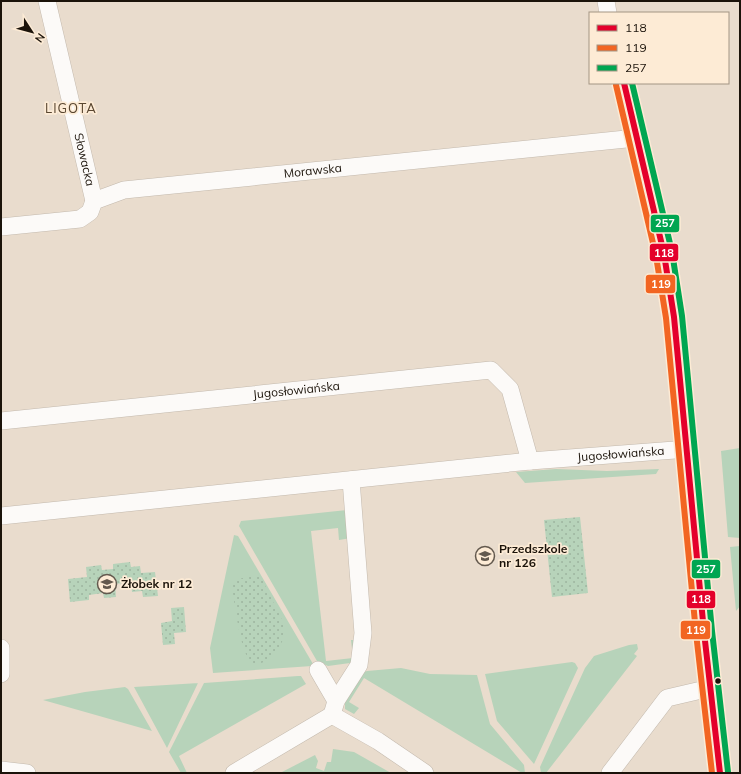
<svg xmlns="http://www.w3.org/2000/svg" width="741" height="774" viewBox="0 0 741 774" font-family="Mulish,sans-serif">
<style>
.grass{fill:#b7d3ba}
.park{fill:url(#park-dots)}
.lines{fill:none;stroke-linecap:round;stroke-linejoin:round}
.minor-casing{stroke:#c3b9ad;stroke-width:18}
.minor{stroke:#fcfaf8;stroke-width:17}
.bus-1-casing{stroke:#fdebd5;stroke-width:9}
.bus-2-casing{stroke:#fdebd5;stroke-width:9}
.bus-3-casing{stroke:#fdebd5;stroke-width:9}
.bus-1{stroke:#e4002b;stroke-width:6}
.bus-2{stroke:#f26522;stroke-width:6}
.bus-3{stroke:#00a651;stroke-width:6}
.bus-dot{fill:#1b130a;stroke:#fdebd5;stroke-width:1.5}
.labels{text-anchor:middle;stroke-width:3.5;stroke-linejoin:round;paint-order:stroke}
.street-label{font-size:12px;fill:#1b130a;stroke:#fdebd5}
.poi-label{font-size:12px;font-weight:bold;fill:#1b130a;stroke:#fdebd5;text-anchor:start}
.neighbourhood-label{font-size:13px;letter-spacing:1px;fill:#594630;stroke:#fdebd5}
.line-badge{stroke:#fdebd5;stroke-width:1.5}
.badge-label{font-size:11px;text-anchor:middle;font-weight:bold;fill:#fff}
</style>
<defs>
<pattern id="park-dots" width="8" height="8" patternUnits="userSpaceOnUse"><rect width="8" height="8" fill="#b7d3ba"/><path d="M2 2h.1M6 6h.1" fill="none" stroke="#9db49f" stroke-width="1.8" stroke-linecap="round"/></pattern>
</defs>
<rect width="100%" height="100%" fill="#e9dccd"/>
<!-- grass -->
<path class="grass" d="M 740,448 L 740,538 L 728,537 L 721,451 Z
M 556,469 L 607,471 L 659,469 L 656,474 L 525,483 L 516,472 Z
M 347,510 L 351,538 L 339,540 L 338,528 L 311,531 L 326,661 L 353,658 L 351,640 L 358,640 L 357,649 L 350,663 L 328,666 L 317,661 L 239,526 L 241,521 Z
M 234,535 L 238,536 L 313,664 L 312,666 L 213,673 L 210,648 Z
M 740,546 L 740,606 L 736,611 L 730,547 Z
M 637,644 L 638,649 L 634,654 L 637,656 L 546,773 L 541,773 L 540,767 L 585,668 L 594,656 L 629,645 Z
M 572,662 L 575,663 L 578,668 L 534,764 L 497,721 L 485,674 Z
M 401,668 L 430,674 L 477,675 L 490,724 L 524,765 L 525,773 L 522,773 L 364,678 L 349,702 L 359,708 L 354,714 L 345,709 L 345,698 L 361,673 L 367,671 Z
M 298,676 L 301,676 L 306,684 L 179,756 L 187,773 L 181,773 L 169,752 L 204,683 Z
M 199,683 L 198,683 L 167,748 L 134,687 Z
M 125,687 L 128,689 L 152,731 L 43,700 L 85,692 Z
M 333,749 L 354,752 L 391,773 L 282,772 L 315,755 L 318,761 L 316,768 L 324,771 L 327,762 L 331,762 Z"/>
<!-- park -->
<path class="park" d="M 580,517 L 588,593 L 552,597 L 544,520 Z
M 130,562 L 131,567 L 140,566 L 141,573 L 155,572 L 158,596 L 143,597 L 142,591 L 132,592 L 131,582 L 115,584 L 116,597 L 104,598 L 103,593 L 89,595 L 89,600 L 70,602 L 68,579 L 87,577 L 86,567 L 101,565 L 102,570 L 113,569 L 113,564 Z
M 260,575 L 285,626 C 286,643 272,662 255,665 C 240,661 234,596 231,580 Z
M 184,607 L 186,632 L 174,633 L 175,644 L 163,645 L 161,623 L 172,621 L 171,608 Z"/>
<g class="lines">
<!-- minor casing -->
<g class="minor-casing">
<g id="minor">
<path id="s1" d="M 47,1 L 94,201"/>
<path d="M 606,1 L 608,13"/>
<path d="M 624,83 L 664,254 L 674,317 L 704,632 L 720,773"/>
<path id="s2" d="M 1,227 L 80,219 L 90,212 L 94,201 L 124,190 L 636,138"/>
<path id="s3" d="M 1,421 L 491,370 L 510,389 L 530,461"/>
<path id="s4" d="M 1,516 L 530,461 L 688,449"/>
<path d="M 1,648 L 1,674"/>
<path d="M 318,670 L 336,701"/>
<path d="M 332,715 L 336,701 L 359,665 L 363,633 L 351,480"/>
<path d="M 1,770 L 27,773"/>
<path d="M 234,773 L 332,715 L 378,741 L 425,773"/>
<path d="M 610,773 L 667,698 L 710,688"/>
</g>
</g>
<!-- minor -->
<use href="#minor" class="minor"/>
<!-- bus-1 casing -->
<g class="bus-1-casing">
<path id="bus-1" d="M 624,83 L 664,254 L 674,317 L 704,632 L 720,773"/>
</g>
<!-- bus-2 casing -->
<g class="bus-2-casing">
<path id="bus-2" d="M 616,85 L 656,256 L 666,318 L 696,633 L 712,773"/>
</g>
<!-- bus-3 casing -->
<g class="bus-3-casing">
<path id="bus-3" d="M 632,83 L 672,252 L 682,316 L 712,631 L 728,772"/>
</g>
<!-- bus-1 -->
<use href="#bus-1" class="bus-1"/>
<!-- bus-2 -->
<use href="#bus-2" class="bus-2"/>
<!-- bus-3 -->
<use href="#bus-3" class="bus-3"/>
</g>
<!-- icons -->
<defs>
<g id="school-ring" transform="scale(1)"><circle r="9.5" fill="#fdebd5" stroke="#63594e" stroke-width="1.5"/><path d="M0-5L7-2L0 1L-7-2ZM-4 1L0 2.5L4 1V4Q0 6-4 4Z" fill="#63594e"/></g>
</defs>
<g fill-rule="evenodd">
<use href="#school-ring" x="485" y="556"/>
<use href="#school-ring" x="107" y="584"/>
</g>
<!-- markers -->
<circle class="bus-dot" cx="718" cy="681" r="3.5"/>
<g class="labels">
<!-- street labels -->
<g class="street-label">
<text dy="4" stroke="none"><textPath href="#s1" startOffset="163">Słowacka</textPath></text>
<text dy="4" stroke="none"><textPath href="#s2" startOffset="325">Morawska</textPath></text>
<text dy="4" stroke="none"><textPath href="#s3" startOffset="297">Jugosłowiańska</textPath></text>
<text dy="4" stroke="none"><textPath href="#s4" startOffset="623">Jugosłowiańska</textPath></text>
</g>
<!-- poi labels -->
<g class="poi-label">
<text x="499" y="553">Przedszkole<tspan x="499" dy="14">nr 126</tspan></text>
<text x="121" y="588">Żłobek nr 12</text>
</g>
<!-- neighbourhood labels -->
<g class="neighbourhood-label">
<text x="71" y="113">LIGOTA</text>
</g>
</g>
<g class="line-badge">
<rect x="650" y="214" width="30" height="19" rx="4" fill="#00a651"/>
<rect x="649" y="243" width="30" height="19" rx="4" fill="#e4002b"/>
<rect x="645" y="274" width="31" height="20" rx="4" fill="#f26522"/>
<rect x="691" y="559" width="30" height="20" rx="4" fill="#00a651"/>
<rect x="686" y="590" width="30" height="19" rx="4" fill="#e4002b"/>
<rect x="680" y="620" width="31" height="20" rx="4" fill="#f26522"/>
</g>
<g class="badge-label">
<text x="665" y="227">257</text>
<text x="664" y="257">118</text>
<text x="661" y="288">119</text>
<text x="706" y="573">257</text>
<text x="701" y="603">118</text>
<text x="696" y="634">119</text>
</g>
<!-- border -->
<rect width="741" height="774" fill="none" stroke="#1b130a" stroke-width="4"/>
<!-- legend -->
<rect x="589" y="12" width="140" height="72" fill="#fdebd5" stroke="#a39584"/>
<rect x="597" y="25" width="20" height="6" fill="#e4002b" stroke="#a39584"/>
<text x="625" y="32" font-size="12" fill="#1b130a">118</text>
<rect x="597" y="45" width="20" height="6" fill="#f26522" stroke="#a39584"/>
<text x="625" y="52" font-size="12" fill="#1b130a">119</text>
<rect x="597" y="65" width="20" height="6" fill="#00a651" stroke="#a39584"/>
<text x="625" y="72" font-size="12" fill="#1b130a">257</text>
<!-- north arrow -->
<g transform="translate(32 32) rotate(126)" stroke="#fdebd5" stroke-width="3" paint-order="stroke">
<path d="M0-3L7 15L0 10L-7 15Z" fill="#1b130a"/>
<text y="-6" font-size="11" font-weight="bold" text-anchor="middle" fill="#1b130a">N</text>
</g>
</svg>
